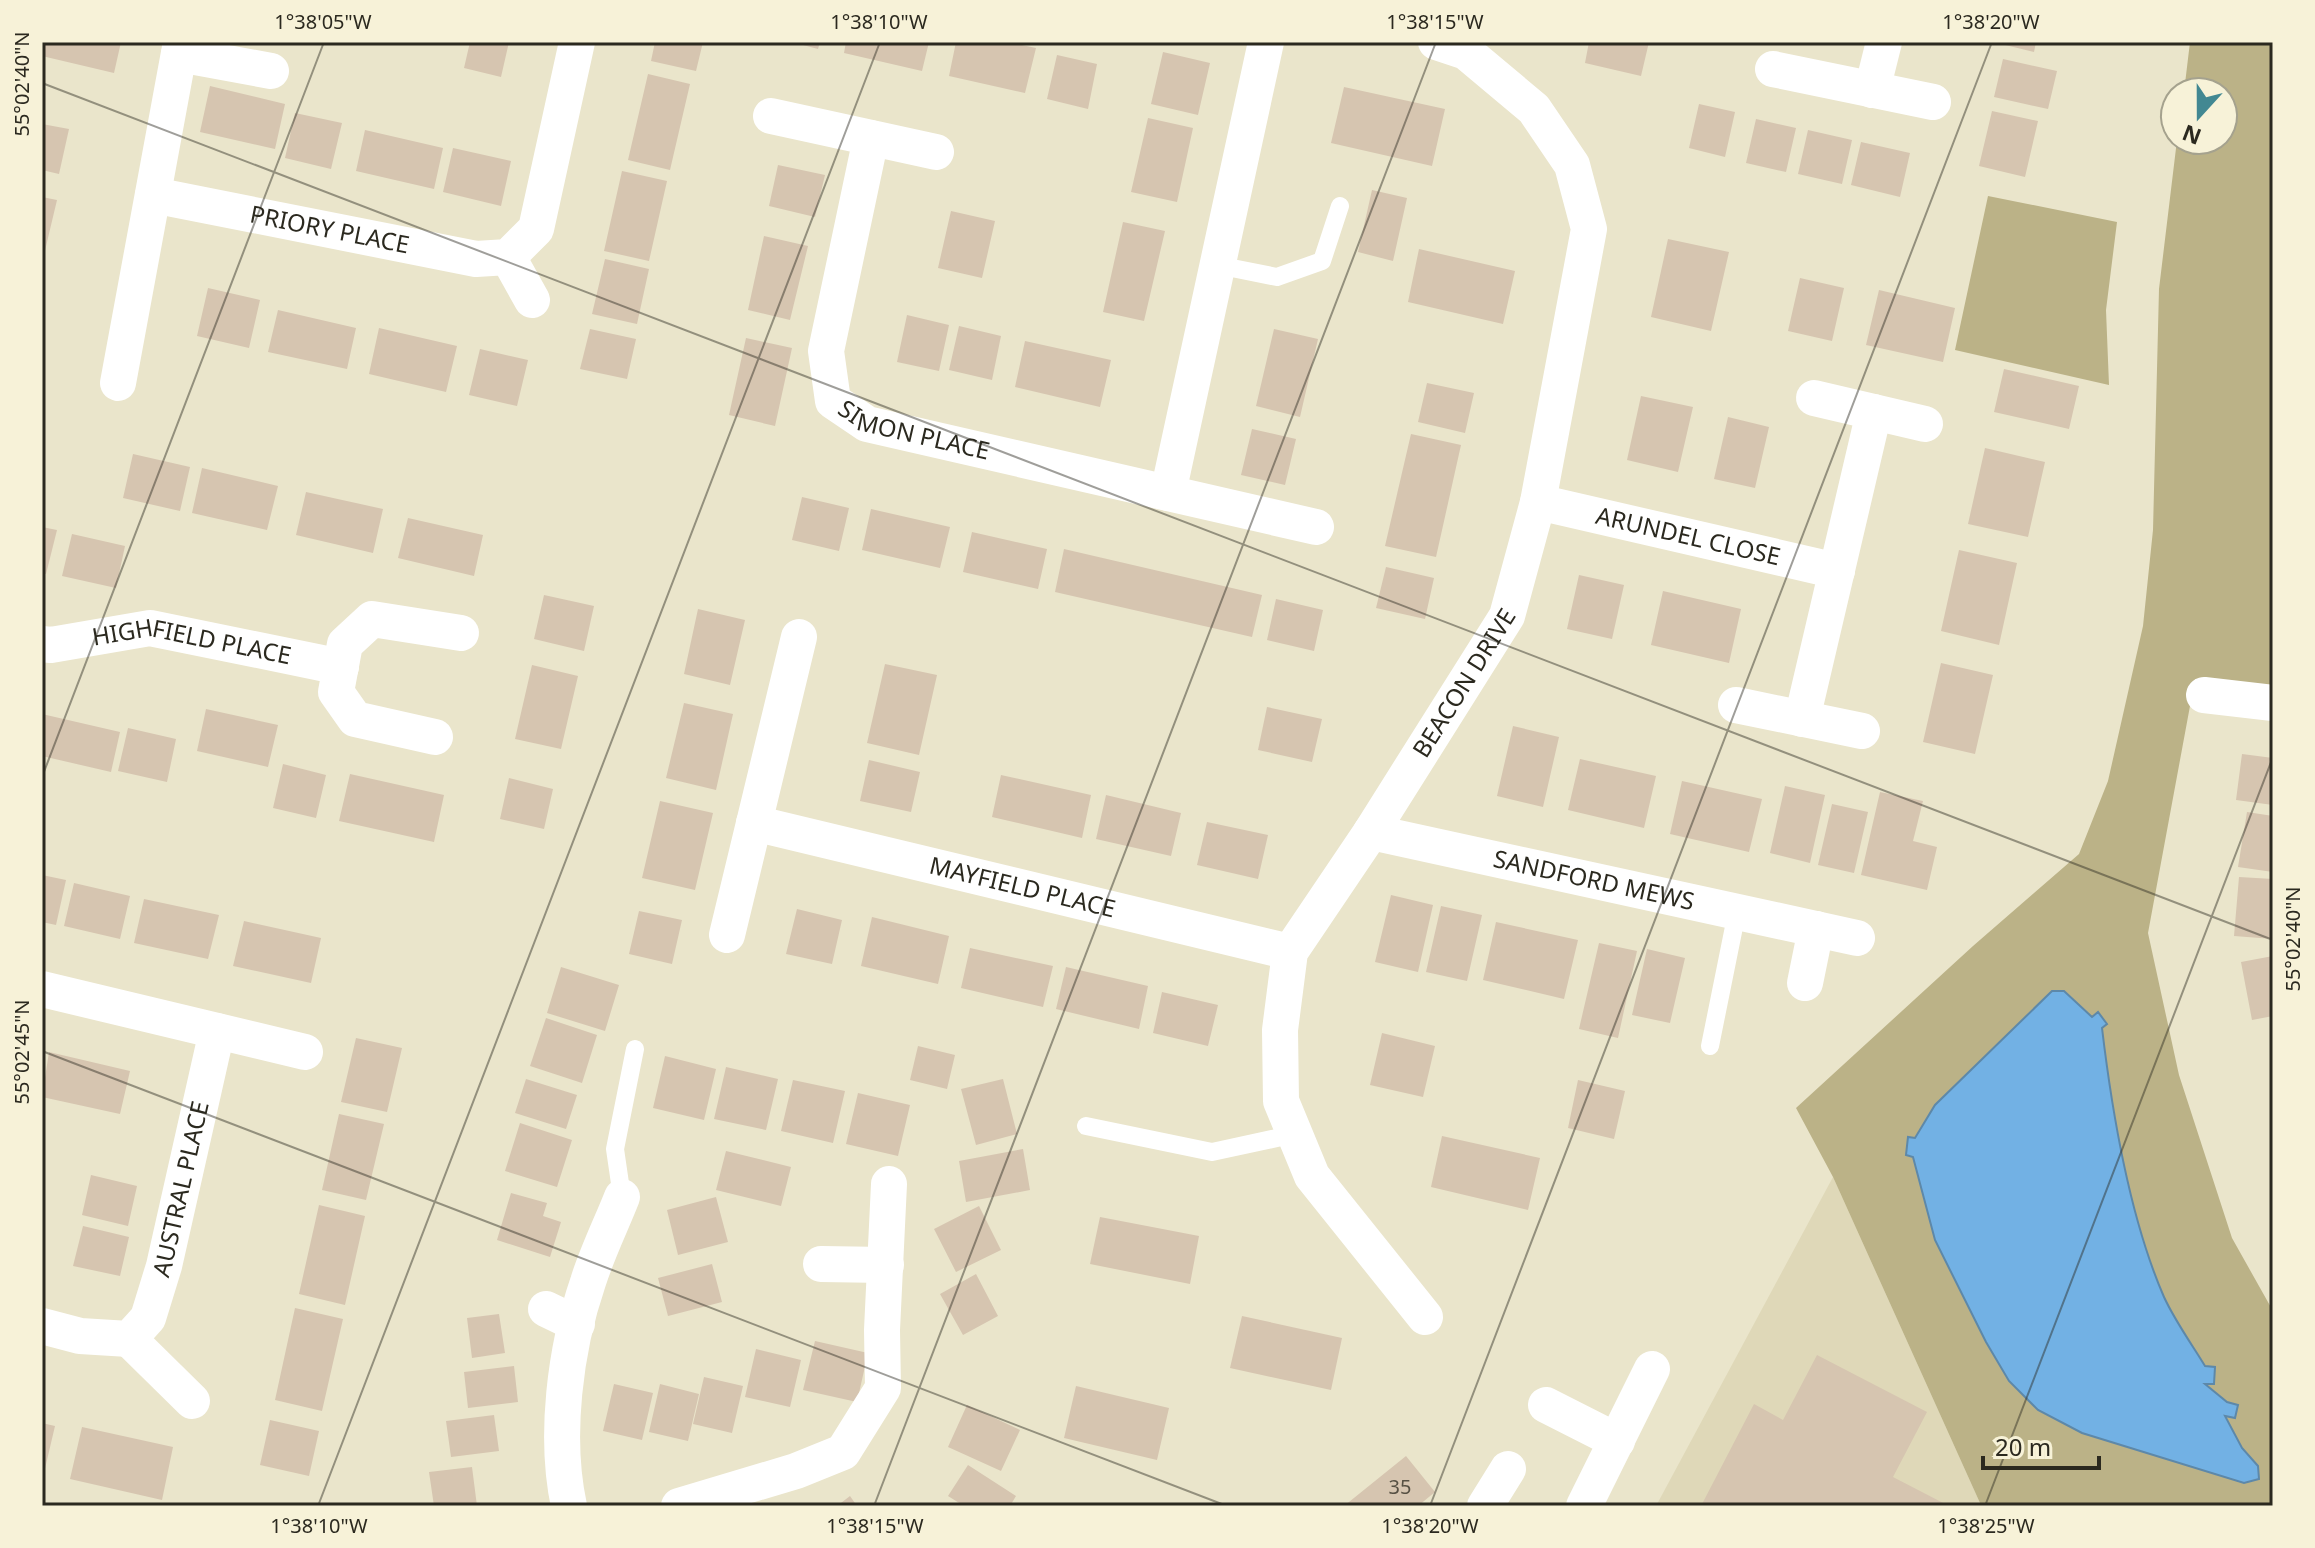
<svg xmlns="http://www.w3.org/2000/svg" width="2315" height="1548" viewBox="0 0 2315 1548" font-family="'Noto Sans',sans-serif">
<style>
.built{fill:#dfd8b8}
.green{fill:#bbb287}
.water{fill:#72b1e4;stroke:#5d88a9;stroke-width:2}
.building{fill:#d6c5b0}
.lines{fill:none;stroke-linecap:round;stroke-linejoin:round}
.lane{stroke:#fff;stroke-width:18}
.street{stroke:#fff;stroke-width:36}
.ticks{fill:none;stroke:#2b291f;stroke-width:2;stroke-opacity:0.45}
.labels{text-anchor:middle;stroke-width:6;stroke-linejoin:round;paint-order:stroke}
.number-label{font-size:20px;fill:#565043}
.street-label{font-size:24px;fill:#2b291f;stroke:#f7f2d8}
.neatline{fill:none;stroke:#2b291f;stroke-width:3}
.ticks-label{font-size:20px;text-anchor:middle;fill:#2b291f}
</style>
<rect width="100%" height="100%" fill="#eae5cb"/>
<!-- built -->
<path class="built" d="M 1833,1177 L 1980,1503 L 1988,1506 L 1656,1506 Z"/>
<!-- green -->
<path class="green" d="M 2190,42 L 2273,42 L 2273,689 L 2195,679 L 2148,933 L 2179,1075 L 2232,1238 L 2273,1311 L 2273,1506 L 1988,1506 L 1980,1503 L 1833,1177 L 1796,1108 L 1973,946 L 2079,854 L 2108,781 L 2143,626 L 2153,530 L 2159,289 L 2177,140 L 2223,140 L 2223,92 L 2184,92 Z
M 1988,196 L 2117,222 L 2106,310 L 2109,385 L 1955,350 Z"/>
<!-- water -->
<path class="water" d="M 2052,991 L 2064,991 L 2092,1017 L 2098,1012 L 2107,1024 L 2102,1028 C 2112,1112 2130,1219 2164,1297 C 2175,1321 2191,1343 2205,1366 L 2215,1367 L 2214,1384 L 2205,1384 L 2227,1402 L 2238,1405 L 2235,1418 L 2225,1416 L 2242,1448 L 2258,1466 L 2259,1479 L 2244,1483 L 2082,1433 L 2038,1410 L 2009,1381 L 1986,1342 L 1935,1240 L 1913,1157 L 1906,1155 L 1908,1137 L 1915,1138 L 1935,1105 Z"/>
<!-- building -->
<path class="building" d="M 42,42 L 121,42 L 114,73 L 42,56 Z
M 470,42 L 509,42 L 501,77 L 464,68 Z
M 655,42 L 703,42 L 696,71 L 651,61 Z
M 792,42 L 820,42 L 818,49 Z
M 846,42 L 929,42 L 922,71 L 844,53 Z
M 956,42 L 1008,42 L 1036,48 L 1025,93 L 949,76 Z
M 1589,42 L 1649,42 L 1641,76 L 1585,63 Z
M 1993,42 L 2036,42 L 2034,52 Z
M 1163,52 L 1210,63 L 1198,115 L 1151,104 Z
M 1057,55 L 1097,64 L 1088,109 L 1047,99 Z
M 2003,59 L 2057,71 L 2048,109 L 1994,97 Z
M 648,74 L 690,84 L 670,170 L 628,160 Z
M 210,86 L 285,104 L 275,149 L 200,132 Z
M 1344,87 L 1445,109 L 1432,166 L 1331,143 Z
M 1699,104 L 1735,112 L 1725,157 L 1689,148 Z
M 1992,111 L 2038,121 L 2025,177 L 1979,166 Z
M 295,113 L 342,123 L 331,169 L 285,158 Z
M 1148,118 L 1193,128 L 1177,202 L 1131,192 Z
M 1756,119 L 1796,128 L 1786,172 L 1746,163 Z
M 42,124 L 69,129 L 59,174 L 42,170 Z
M 365,130 L 443,148 L 434,189 L 356,171 Z
M 1808,130 L 1852,140 L 1842,184 L 1798,174 Z
M 1861,142 L 1910,153 L 1900,197 L 1851,185 Z
M 453,148 L 511,161 L 501,206 L 443,192 Z
M 778,165 L 825,175 L 815,217 L 769,206 Z
M 622,171 L 667,181 L 649,261 L 604,251 Z
M 1372,190 L 1407,198 L 1393,261 L 1358,252 Z
M 42,197 L 57,200 L 43,259 L 42,259 Z
M 951,211 L 995,221 L 982,278 L 938,268 Z
M 1123,222 L 1165,231 L 1144,321 L 1103,312 Z
M 764,236 L 808,246 L 790,320 L 748,310 Z
M 1668,239 L 1729,252 L 1711,331 L 1651,317 Z
M 1419,249 L 1515,271 L 1503,324 L 1408,302 Z
M 605,259 L 649,269 L 637,324 L 592,314 Z
M 1800,278 L 1844,288 L 1832,341 L 1788,331 Z
M 208,288 L 260,300 L 249,348 L 197,336 Z
M 1879,290 L 1955,308 L 1943,362 L 1866,345 Z
M 278,310 L 356,328 L 347,369 L 268,352 Z
M 907,315 L 949,325 L 939,371 L 897,362 Z
M 959,326 L 1001,336 L 992,380 L 949,370 Z
M 379,328 L 457,346 L 446,392 L 369,374 Z
M 590,329 L 636,339 L 627,379 L 580,369 Z
M 1274,329 L 1318,339 L 1300,417 L 1256,406 Z
M 746,338 L 792,348 L 775,426 L 729,415 Z
M 1025,341 L 1111,360 L 1100,407 L 1015,387 Z
M 480,349 L 528,360 L 517,406 L 469,395 Z
M 2004,369 L 2079,386 L 2069,429 L 1994,412 Z
M 1427,383 L 1474,393 L 1465,433 L 1418,422 Z
M 1641,396 L 1693,407 L 1678,472 L 1627,460 Z
M 1728,417 L 1769,427 L 1755,488 L 1714,479 Z
M 1252,429 L 1296,439 L 1285,485 L 1241,475 Z
M 1411,434 L 1461,445 L 1436,557 L 1385,546 Z
M 1985,448 L 2045,462 L 2028,537 L 1968,524 Z
M 133,454 L 190,467 L 180,511 L 123,498 Z
M 202,468 L 278,486 L 267,530 L 192,513 Z
M 306,492 L 383,509 L 373,553 L 296,535 Z
M 802,497 L 849,508 L 839,551 L 792,540 Z
M 871,509 L 950,527 L 940,568 L 862,550 Z
M 408,518 L 483,535 L 474,576 L 398,558 Z
M 42,527 L 57,530 L 46,574 L 42,573 Z
M 972,532 L 1047,549 L 1038,589 L 963,572 Z
M 72,534 L 125,546 L 116,588 L 62,576 Z
M 1064,549 L 1262,595 L 1252,637 L 1055,592 Z
M 1959,550 L 2017,563 L 1999,645 L 1941,631 Z
M 1386,567 L 1434,578 L 1425,619 L 1376,608 Z
M 1579,575 L 1624,585 L 1612,639 L 1567,629 Z
M 1663,591 L 1741,609 L 1729,663 L 1651,645 Z
M 544,595 L 594,606 L 584,651 L 534,639 Z
M 1276,599 L 1323,610 L 1314,651 L 1267,640 Z
M 698,609 L 745,620 L 730,685 L 684,674 Z
M 1941,663 L 1993,675 L 1975,754 L 1923,742 Z
M 885,664 L 937,675 L 919,755 L 867,743 Z
M 532,665 L 578,676 L 561,749 L 515,739 Z
M 684,703 L 733,714 L 716,790 L 666,778 Z
M 1267,707 L 1322,719 L 1312,762 L 1258,750 Z
M 206,709 L 278,725 L 268,767 L 197,751 Z
M 42,714 L 120,732 L 111,772 L 42,756 Z
M 1513,726 L 1559,737 L 1543,807 L 1497,796 Z
M 128,728 L 176,739 L 167,782 L 118,771 Z
M 2242,754 L 2273,758 L 2273,805 L 2236,800 Z
M 1580,759 L 1656,776 L 1644,828 L 1568,810 Z
M 869,760 L 920,772 L 911,812 L 860,801 Z
M 283,764 L 326,775 L 316,818 L 273,808 Z
M 350,774 L 444,795 L 434,842 L 339,821 Z
M 1001,775 L 1091,795 L 1082,838 L 992,817 Z
M 509,778 L 553,789 L 544,829 L 500,819 Z
M 1682,781 L 1762,799 L 1749,852 L 1670,834 Z
M 1785,786 L 1825,795 L 1810,863 L 1770,853 Z
M 1880,792 L 1923,801 L 1913,841 L 1937,847 L 1927,890 L 1861,875 Z
M 1106,795 L 1181,813 L 1171,856 L 1096,839 Z
M 660,801 L 713,813 L 695,890 L 642,878 Z
M 1832,804 L 1868,812 L 1854,873 L 1818,865 Z
M 2247,812 L 2273,816 L 2273,872 L 2238,867 Z
M 1207,822 L 1268,835 L 1258,879 L 1197,865 Z
M 42,875 L 66,880 L 56,925 L 42,922 Z
M 2239,877 L 2273,879 L 2273,939 L 2234,936 Z
M 74,883 L 130,896 L 120,939 L 64,926 Z
M 1391,895 L 1433,905 L 1418,972 L 1375,962 Z
M 144,899 L 219,915 L 208,959 L 134,943 Z
M 1441,906 L 1482,915 L 1467,981 L 1426,972 Z
M 797,909 L 842,920 L 832,964 L 786,954 Z
M 639,911 L 682,920 L 672,964 L 629,954 Z
M 872,917 L 949,936 L 938,984 L 861,966 Z
M 244,921 L 321,938 L 311,983 L 233,966 Z
M 1496,922 L 1578,940 L 1564,999 L 1483,980 Z
M 1599,943 L 1637,951 L 1618,1038 L 1579,1029 Z
M 970,948 L 1053,966 L 1043,1007 L 961,988 Z
M 1647,949 L 1685,958 L 1670,1023 L 1632,1015 Z
M 2273,956 L 2273,1016 L 2252,1020 L 2241,962 Z
M 561,967 L 619,985 L 605,1031 L 547,1013 Z
M 1066,967 L 1148,986 L 1139,1029 L 1056,1009 Z
M 1162,992 L 1218,1005 L 1208,1046 L 1153,1033 Z
M 546,1018 L 597,1035 L 582,1083 L 530,1066 Z
M 1382,1033 L 1435,1046 L 1423,1097 L 1370,1085 Z
M 356,1038 L 402,1048 L 387,1112 L 341,1102 Z
M 918,1046 L 955,1055 L 947,1089 L 910,1080 Z
M 49,1052 L 130,1071 L 120,1114 L 42,1097 Z
M 665,1056 L 716,1069 L 704,1120 L 653,1108 Z
M 726,1067 L 778,1079 L 766,1130 L 714,1119 Z
M 526,1079 L 577,1095 L 566,1129 L 515,1113 Z
M 1003,1079 L 1017,1134 L 976,1145 L 961,1089 Z
M 793,1080 L 845,1091 L 833,1143 L 781,1131 Z
M 1578,1080 L 1625,1091 L 1614,1139 L 1568,1128 Z
M 858,1093 L 910,1105 L 898,1156 L 846,1144 Z
M 339,1114 L 384,1124 L 366,1200 L 322,1190 Z
M 520,1123 L 572,1140 L 557,1187 L 505,1171 Z
M 1442,1136 L 1540,1158 L 1528,1210 L 1431,1187 Z
M 1023,1149 L 1030,1190 L 966,1202 L 959,1161 Z
M 726,1151 L 791,1167 L 781,1206 L 716,1190 Z
M 91,1175 L 137,1186 L 128,1226 L 82,1215 Z
M 511,1193 L 547,1203 L 543,1216 L 561,1222 L 550,1257 L 497,1240 Z
M 716,1197 L 728,1242 L 678,1255 L 667,1210 Z
M 319,1205 L 365,1216 L 345,1305 L 299,1294 Z
M 979,1206 L 1001,1250 L 956,1272 L 934,1229 Z
M 1100,1217 L 1199,1236 L 1190,1284 L 1090,1264 Z
M 83,1226 L 129,1237 L 120,1276 L 73,1266 Z
M 712,1264 L 722,1302 L 668,1316 L 658,1278 Z
M 976,1274 L 998,1316 L 963,1335 L 940,1294 Z
M 295,1308 L 343,1319 L 322,1411 L 275,1400 Z
M 499,1314 L 505,1353 L 472,1358 L 467,1318 Z
M 1242,1316 L 1342,1338 L 1331,1390 L 1230,1368 Z
M 815,1341 L 868,1353 L 857,1402 L 803,1390 Z
M 756,1349 L 801,1360 L 790,1407 L 745,1397 Z
M 1817,1355 L 1927,1412 L 1893,1477 L 1949,1506 L 1701,1506 L 1754,1404 L 1783,1420 Z
M 514,1366 L 518,1402 L 468,1408 L 464,1372 Z
M 704,1377 L 743,1386 L 732,1433 L 693,1424 Z
M 614,1384 L 653,1393 L 642,1440 L 603,1431 Z
M 660,1384 L 699,1394 L 688,1441 L 649,1432 Z
M 1076,1386 L 1169,1408 L 1157,1460 L 1064,1438 Z
M 967,1405 L 1020,1430 L 1001,1471 L 948,1447 Z
M 494,1415 L 499,1451 L 451,1457 L 446,1421 Z
M 270,1420 L 319,1431 L 309,1476 L 260,1465 Z
M 42,1423 L 55,1426 L 43,1477 L 42,1477 Z
M 82,1427 L 173,1447 L 162,1500 L 70,1479 Z
M 1406,1456 L 1435,1492 L 1418,1506 L 1344,1506 Z
M 968,1465 L 1016,1496 L 1010,1506 L 964,1506 L 948,1496 Z
M 472,1467 L 477,1506 L 434,1506 L 429,1472 Z
M 850,1496 L 857,1506 L 837,1506 Z"/>
<g class="lines">
<!-- lane -->
<path class="lane" d="M 1217,265 L 1277,277 L 1322,261 L 1340,206
M 1710,1046 L 1737,912
M 1086,1126 L 1212,1152 L 1295,1134
M 622,1197 L 615,1149 L 635,1049"/>
<!-- street -->
<g class="street">
<path d="M 179,54 L 271,71"/>
<path d="M 1773,69 L 1933,102"/>
<path d="M 1872,90 L 1884,42"/>
<path d="M 771,116 L 936,152"/>
<path id="s1" d="M 871,138 L 826,351 L 833,401 L 867,424 L 1316,527"/>
<path id="s2" d="M 153,195 L 476,259 L 508,257 L 536,229 L 577,42"/>
<path d="M 508,257 L 532,300"/>
<path d="M 118,383 L 181,42"/>
<path d="M 1814,398 L 1925,424"/>
<path d="M 1168,493 L 1266,42"/>
<path id="s3" d="M 1538,502 L 1837,571"/>
<path id="s4" d="M 42,644 L 51,645 L 150,628 L 341,667"/>
<path d="M 2204,695 L 2273,703"/>
<path d="M 1736,705 L 1862,731"/>
<path d="M 1802,719 L 1874,412"/>
<path d="M 435,737 L 355,719 L 336,692 L 345,644 L 372,619 L 461,633"/>
<path id="s5" d="M 754,823 L 1290,952"/>
<path id="s6" d="M 1371,832 L 1857,938"/>
<path d="M 727,935 L 799,637"/>
<path d="M 1805,983 L 1816,929"/>
<path d="M 42,989 L 305,1052"/>
<path d="M 821,1264 L 886,1265"/>
<path d="M 546,1309 L 577,1324"/>
<path id="s7" d="M 1425,1317 L 1312,1176 L 1281,1101 L 1280,1030 L 1290,952 L 1371,832 L 1507,616 L 1538,502 L 1589,229 L 1572,165 L 1534,109 L 1466,52 L 1436,42"/>
<path id="s8" d="M 42,1326 L 80,1336 L 129,1339 L 148,1318 L 164,1266 L 217,1031"/>
<path d="M 129,1339 L 192,1401"/>
<path d="M 1546,1405 L 1617,1441"/>
<path d="M 569,1506 C 554,1437 565,1349 588,1282 C 597,1253 611,1225 622,1197"/>
<path d="M 679,1506 L 796,1471 L 843,1452 L 883,1388 L 882,1330 L 889,1184"/>
<path d="M 1485,1506 L 1508,1469"/>
<path d="M 1584,1506 L 1652,1369"/>
</g>
</g>
<!-- ticks -->
<path class="ticks" d="M 42,83 L 2273,940M 42,777 L 324,42M 42,1051 L 1227,1506M 318,1506 L 880,42M 874,1506 L 1436,42M 1430,1506 L 1992,42M 1985,1506 L 2273,757"/>
<g class="labels">
<!-- number labels -->
<g class="number-label">
<text x="1400" y="1494">35</text>
</g>
<!-- street labels -->
<g class="street-label">
<text dy="8" stroke="none"><textPath href="#s2" startOffset="180">PRIORY PLACE</textPath></text>
<text dy="8" stroke="none"><textPath href="#s1" startOffset="356">SIMON PLACE</textPath></text>
<text dy="8" stroke="none"><textPath href="#s3" startOffset="154">ARUNDEL CLOSE</textPath></text>
<text dy="8" stroke="none"><textPath href="#s4" startOffset="152">HIGHFIELD PLACE</textPath></text>
<text dy="8" stroke="none"><textPath href="#s7" startOffset="732">BEACON DRIVE</textPath></text>
<text dy="8" stroke="none"><textPath href="#s6" startOffset="228">SANDFORD MEWS</textPath></text>
<text dy="8" stroke="none"><textPath href="#s5" startOffset="276">MAYFIELD PLACE</textPath></text>
<text dy="8" stroke="none"><textPath href="#s8" startOffset="250">AUSTRAL PLACE</textPath></text>
</g>
</g>
<!-- border -->
<rect width="2315" height="1548" fill="none" stroke="#f7f2d8" stroke-width="88"/>
<!-- north arrow -->
<g transform="translate(2199 116) rotate(201)"><circle r="38" fill="#f7f2d8" stroke="#a5a28e" stroke-width="2"/>
<path d="M0-6L14 30L0 20L-14 30Z" fill="#428892"/>
<text y="-12" font-size="22" font-weight="bold" text-anchor="middle" fill="#2b291f">N</text>
</g>
<!-- scale -->
<path d="M1983 1456v12h116v-12" fill="none" stroke="#2b291f" stroke-width="4"/>
<text x="1995" y="1456" font-size="24" fill="#2b291f" stroke="#f7f2d8" stroke-width="6" paint-order="stroke">20 m</text>
<rect x="44" y="44" width="2227" height="1460" class="neatline"/>
<g class="ticks-label">
<text x="323" y="29">1°38'05"W</text>
<text x="879" y="29">1°38'10"W</text>
<text x="1435" y="29">1°38'15"W</text>
<text x="1991" y="29">1°38'20"W</text>
<text transform="translate(22 84) rotate(-90)" y="7">55°02'40"N</text>
<text transform="translate(2293 939) rotate(-90)" y="7">55°02'40"N</text>
<text transform="translate(22 1052) rotate(-90)" y="7">55°02'45"N</text>
<text x="319" y="1533">1°38'10"W</text>
<text x="875" y="1533">1°38'15"W</text>
<text x="1430" y="1533">1°38'20"W</text>
<text x="1986" y="1533">1°38'25"W</text>
</g>
</svg>
